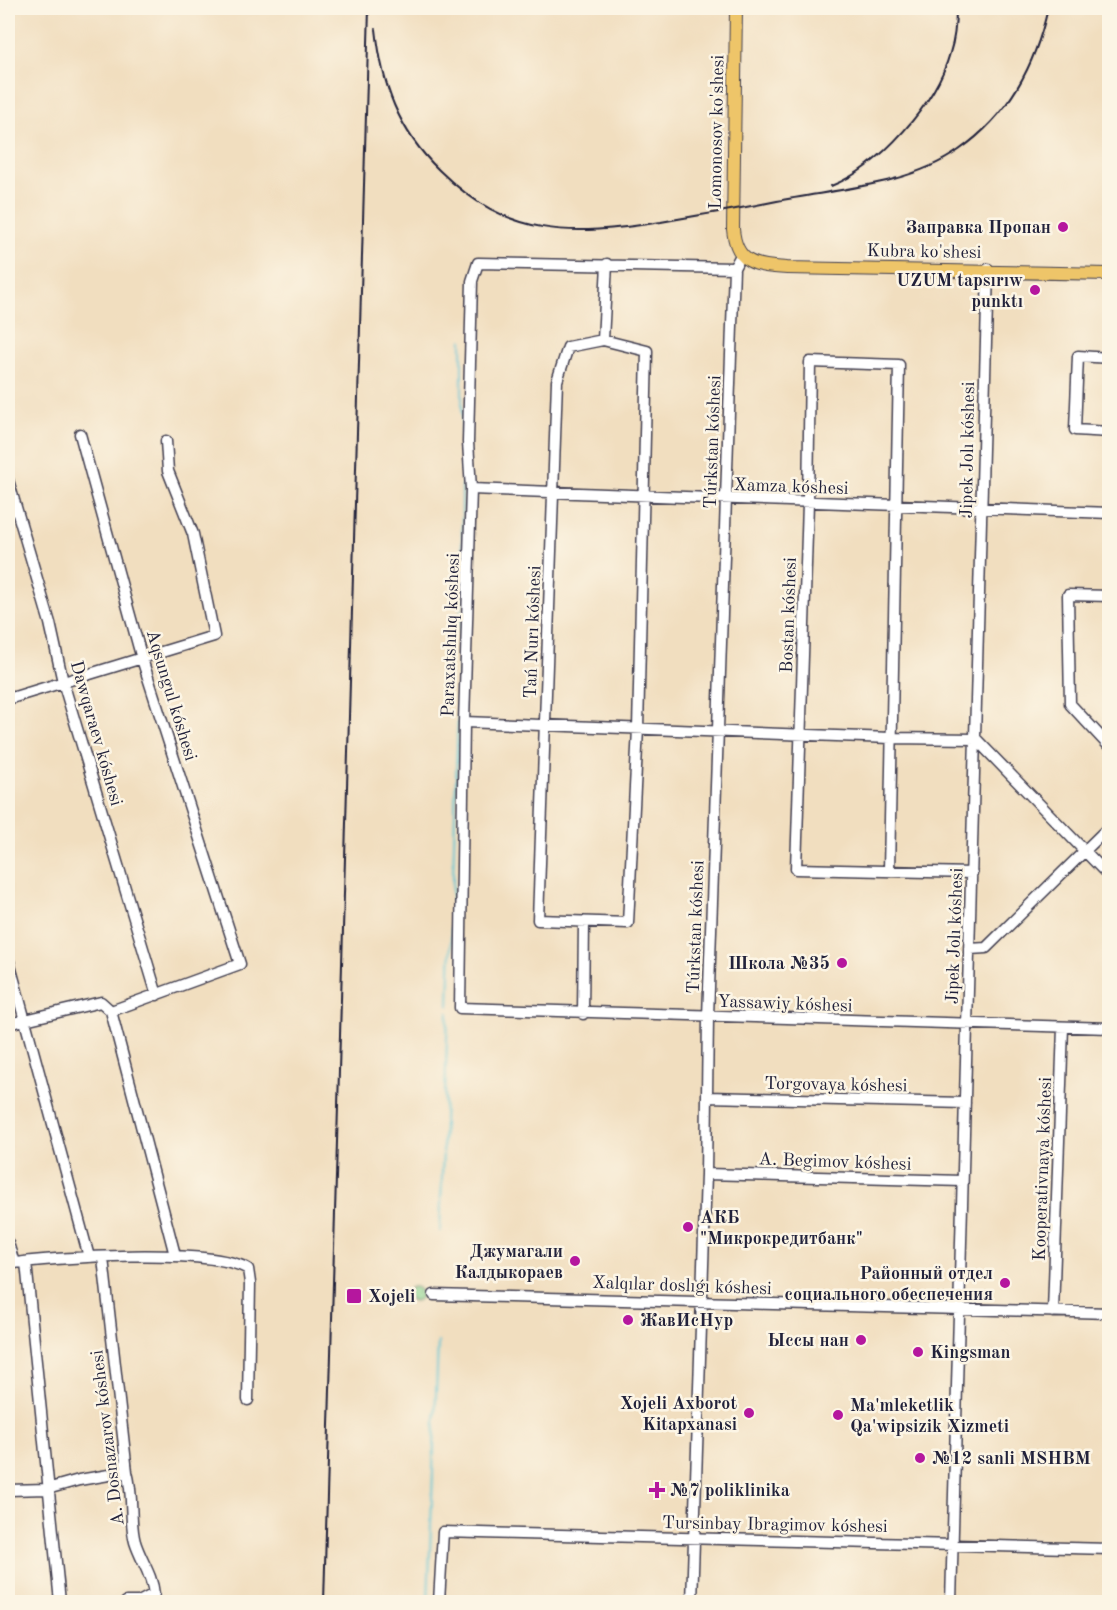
<svg xmlns="http://www.w3.org/2000/svg" width="1117" height="1610" viewBox="0 0 1117 1610" font-family="'Old Standard TT',serif">
<style>
.grass{fill:url(#grass-dots);stroke:#587c66;stroke-width:1.5}
.lines{fill:none;stroke-linecap:round;stroke-linejoin:round}
.stream{stroke:#58c3d3;stroke-width:2}
.minor-casing{stroke:#413e4f;stroke-width:13}
.major-casing{stroke:#413e4f;stroke-width:14}
.minor{stroke:#fff;stroke-width:10}
.major{stroke:#eec569;stroke-width:12}
.rail{stroke:#22223b;stroke-width:2}
.poi-dot{fill:#b5179e;stroke:#fcf5e5;stroke-width:2}
.labels{text-anchor:middle;stroke-width:5;stroke-linejoin:round;paint-order:stroke}
.street-label{font-size:18px;fill:#22223b;stroke:#fcf5e5}
.poi-label{font-size:18px;font-weight:bold;fill:#22223b;stroke:#fcf5e5;text-anchor:end}
</style>
<defs>
<pattern id="grass-dots" width="8" height="8" patternUnits="userSpaceOnUse" patternTransform="scale(1.5)"><rect width="8" height="8" fill="#8ed691"/><path d="M2 2h.1M6 6h.1" fill="none" stroke="#7ab77e" stroke-width="1.8" stroke-linecap="round"/></pattern>
</defs>
<rect width="100%" height="100%" fill="#fcf5e5"/>
<filter id="ink" filterUnits="userSpaceOnUse"><feTurbulence type="fractalNoise" baseFrequency=".0167" numOctaves="2"/><feDisplacementMap in="SourceGraphic" scale="12" xChannelSelector="R" yChannelSelector="G"/><feConvolveMatrix kernelMatrix="1 2 1 2 8 2 1 2 1" color-interpolation-filters="sRGB"/></filter>
<filter id="wash" filterUnits="userSpaceOnUse"><feTurbulence type="fractalNoise" baseFrequency=".008" numOctaves="4" result="noise"/><feDisplacementMap in="SourceGraphic" scale="24" xChannelSelector="R" yChannelSelector="G"/><feGaussianBlur stdDeviation="1.35" result="paint"/><feColorMatrix in="noise" values="0 0 0 0 0 0 0 0 0 0 0 0 0 0 0 0 0 1.4 0 .05"/><feComposite in="paint" operator="in"/></filter>
<g filter="url(#wash)">
<rect width="100%" height="100%" fill="#f1debf"/>
<!-- grass -->
<path class="grass" d="M407 1294a7 7 0 1 1 14 0a7 7 0 1 1-14 0Z"/>
<g class="lines">
<!-- stream -->
<path class="stream" d="M 449,1006 L 462,587 L 462,340
M 440,1231 L 448,1012
M 428,1602 L 438,1342"/>
</g>
</g>
<g filter="url(#ink)">
<g class="lines">
<!-- minor casing -->
<g class="minor-casing">
<path id="minor" d="M 734,268 L 478,263 L 472,281 L 468,442 L 471,489 L 464,722 L 460,1008 L 1110,1028
M 603,340 L 647,351 L 638,729 L 628,923 L 538,920 L 557,381 L 568,347 Z
M 603,340 L 607,264
M 1110,358 L 1078,356 L 1075,430 L 1110,432
M 80,434 L 142,659 L 240,964 L 111,1011
M 8,480 L 50,623 L 63,682 L 157,995
M 471,489 L 1110,513
M 1110,596 L 1068,595 L 1070,704 L 1110,747
M 8,699 L 214,636 L 193,534 L 168,471 L 166,441
M 464,722 L 891,738 L 976,739 L 1110,877
M 889,871 L 899,365 L 810,362 L 808,503 L 796,869 L 972,873
M 970,949 L 986,948 L 1110,826
M 8,958 L 89,1257
M 583,1014 L 584,922
M 8,1024 L 101,1002 L 111,1011 L 175,1255
M 707,1097 L 965,1103
M 706,1174 L 962,1181
M 8,1243 L 14,1263
M 103,1258 L 127,1472 C 134,1497 129,1521 135,1542 C 141,1561 152,1574 154,1594 L 139,1602 L 126,1602
M 26,1262 L 60,1602
M 8,1264 C 52,1257 213,1247 248,1269 L 250,1283 L 248,1400
M 434,1295 L 1110,1313
M 1053,1312 L 1063,1027
M 8,1490 L 47,1489 L 79,1480 L 127,1472
M 439,1602 L 443,1532 L 1110,1549
M 692,1602 L 706,1174 L 708,1017 L 734,268 L 741,255
M 951,1602 L 988,269"/>
</g>
<!-- major casing -->
<g class="major-casing">
<path id="major" d="M 736,8 L 733,229 C 736,264 756,266 787,268 L 1110,274"/>
</g>
<!-- minor -->
<use href="#minor" class="minor"/>
<!-- major -->
<use href="#major" class="major"/>
<!-- rail -->
<path class="rail" d="M 376,29 C 382,85 398,130 439,170 C 509,239 571,236 661,222 C 700,215 739,209 777,201 C 837,189 908,186 959,150 C 1009,115 1035,66 1048,8
M 831,186 C 880,167 936,103 950,53 C 955,38 956,23 956,8
M 324,1602 L 369,8"/>
</g>
</g>
<!-- markers -->
<g class="poi-dot">
<circle cx="1063" cy="227" r="6"/>
<circle cx="1035" cy="290" r="6"/>
<circle cx="842" cy="963" r="6"/>
<circle cx="688" cy="1227" r="6"/>
<circle cx="575" cy="1261" r="6"/>
<circle cx="1005" cy="1283" r="6"/>
<rect x="346" y="1288" width="16" height="16" rx="3"/>
<circle cx="628" cy="1320" r="6"/>
<circle cx="861" cy="1340" r="6"/>
<circle cx="918" cy="1352" r="6"/>
<circle cx="749" cy="1413" r="6"/>
<circle cx="838" cy="1415" r="6"/>
<circle cx="920" cy="1458" r="6"/>
<path d="M654 1481h6v6h6v6h-6v6h-6v-6h-6v-6h6z"/>
</g>
<g class="labels">
<!-- street labels -->
<g class="street-label">
<text transform="translate(716 132) rotate(-89)" y="6">Lomonosov ko'shesi</text>
<text transform="translate(924 251) rotate(1)" y="6">Kubra ko'shesi</text>
<text transform="translate(712 442) rotate(-88)" y="6">Túrkstan kóshesi</text>
<text transform="translate(967 450) rotate(-89)" y="6">Jipek Jolı kóshesi</text>
<text transform="translate(791 486) rotate(2)" y="6">Xamza kóshesi</text>
<text transform="translate(788 615) rotate(-88)" y="6">Bostan kóshesi</text>
<text transform="translate(532 632) rotate(-88)" y="6">Tań Nurı kóshesi</text>
<text transform="translate(450 635) rotate(-88)" y="6">Paraxatshılıq kóshesi</text>
<text transform="translate(172 695) rotate(73)" y="6">Aqsungul kóshesi</text>
<text transform="translate(97 733) rotate(74)" y="6">Dawqaraev kóshesi</text>
<text transform="translate(695 927) rotate(-88)" y="6">Túrkstan kóshesi</text>
<text transform="translate(954 936) rotate(-88)" y="6">Jipek Jolı kóshesi</text>
<text transform="translate(785 1003) rotate(2)" y="6">Yassawiy kóshesi</text>
<text transform="translate(836 1084) rotate(1)" y="6">Torgovaya kóshesi</text>
<text transform="translate(835 1161) rotate(2)" y="6">A. Begimov kóshesi</text>
<text transform="translate(1042 1169) rotate(-88)" y="6">Kooperativnaya kóshesi</text>
<text transform="translate(682 1285) rotate(2)" y="6">Xalqılar doslıǵı kóshesi</text>
<text transform="translate(107 1438) rotate(-97)" y="6">A. Dosnazarov kóshesi</text>
<text transform="translate(775 1524) rotate(1)" y="6">Tursinbay Ibragimov kóshesi</text>
</g>
<!-- poi labels -->
<g class="poi-label">
<text x="1051" y="233">Заправка Пропан</text>
<text x="1023" y="286">UZUM tapsırıw<tspan x="1023" dy="21">punktı</tspan></text>
<text x="830" y="969">Школа №35</text>
<text x="700" y="1223" text-anchor="start">АКБ<tspan x="700" dy="21">"Микрокредитбанк"</tspan></text>
<text x="563" y="1257">Джумагали<tspan x="563" dy="21">Калдыкораев</tspan></text>
<text x="993" y="1279">Районный отдел<tspan x="993" dy="21">социального обеспечения</tspan></text>
<text x="368" y="1302" text-anchor="start">Xojeli</text>
<text x="640" y="1326" text-anchor="start">ЖавИсНур</text>
<text x="849" y="1346">Ыссы нан</text>
<text x="930" y="1358" text-anchor="start">Kingsman</text>
<text x="737" y="1409">Xojeli Axborot<tspan x="737" dy="21">Kitapxanasi</tspan></text>
<text x="850" y="1411" text-anchor="start">Ma'mleketlik<tspan x="850" dy="21">Qa'wipsizik Xizmeti</tspan></text>
<text x="932" y="1464" text-anchor="start">№12 sanli MSHBM</text>
<text x="670" y="1496" text-anchor="start">№7 poliklinika</text>
</g>
</g>
<!-- margin -->
<rect width="1117" height="1610" fill="none" stroke="#fcf5e5" stroke-width="30"/>
</svg>
